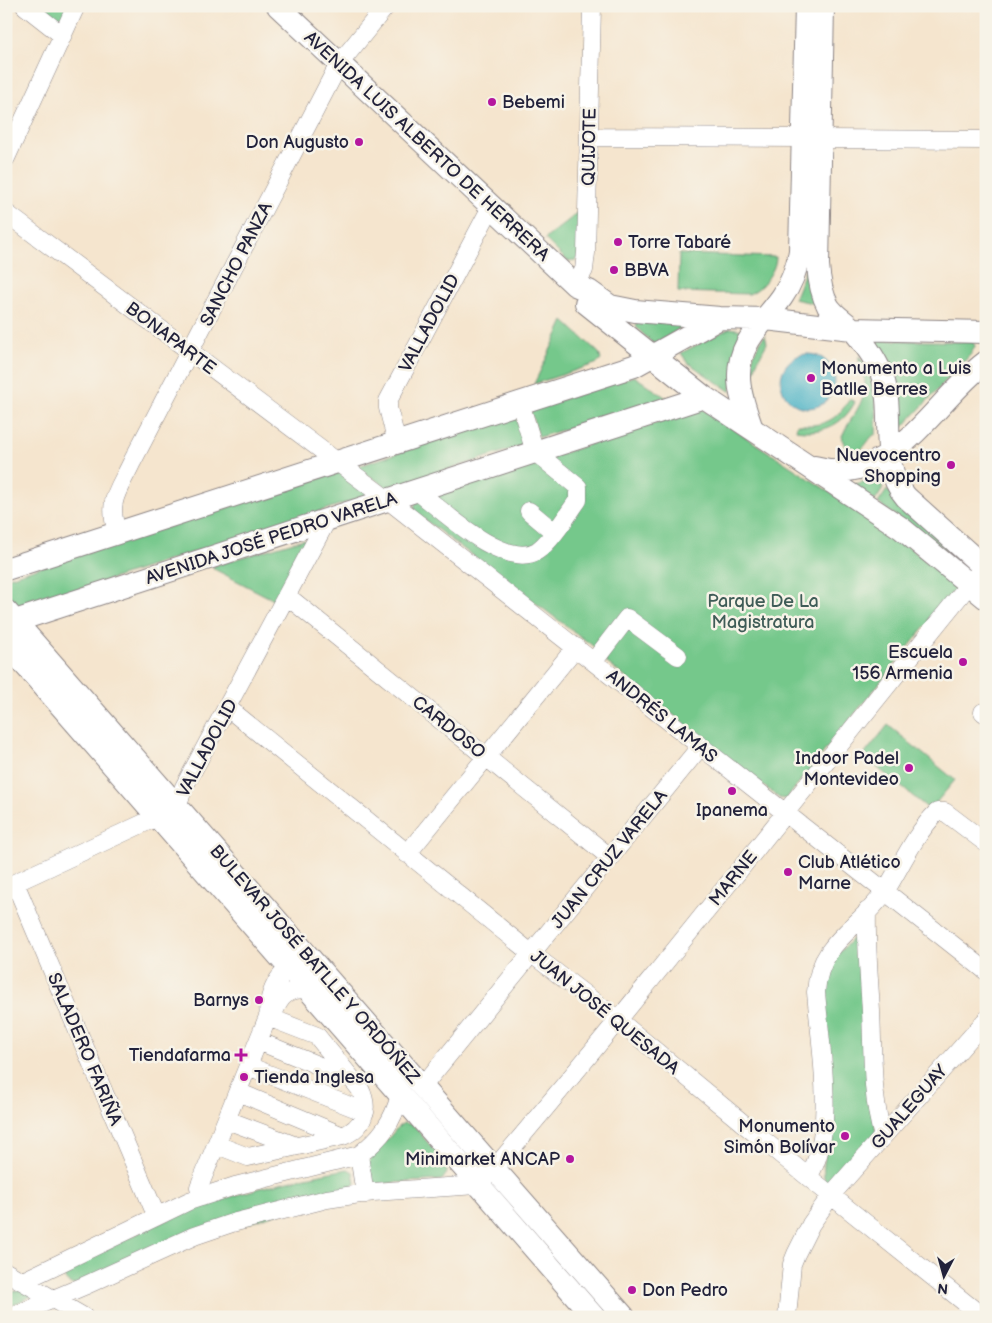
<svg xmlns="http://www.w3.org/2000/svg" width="992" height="1323" viewBox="0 0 992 1323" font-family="'Balsamiq Sans',sans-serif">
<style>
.green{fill:#74c88b;stroke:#4b7563}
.water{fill:#47b1c5;stroke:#346a80}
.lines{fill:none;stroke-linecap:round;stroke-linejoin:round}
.minor-casing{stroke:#8c8484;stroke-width:19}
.major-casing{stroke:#8c8484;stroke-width:24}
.minor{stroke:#fff;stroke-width:18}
.major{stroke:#fff;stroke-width:22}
.poi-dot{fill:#b5179e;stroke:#f7f3e8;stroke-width:2}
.labels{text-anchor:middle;stroke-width:5;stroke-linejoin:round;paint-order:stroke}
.poi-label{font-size:18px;fill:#22223b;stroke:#f7f3e8;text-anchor:end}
.street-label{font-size:18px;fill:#22223b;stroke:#f7f3e8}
.park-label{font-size:18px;fill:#3f5c57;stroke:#f7f3e8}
</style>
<rect width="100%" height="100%" fill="#f7f3e8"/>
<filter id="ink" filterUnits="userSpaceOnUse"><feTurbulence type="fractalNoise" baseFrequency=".02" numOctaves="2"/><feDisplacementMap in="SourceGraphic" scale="10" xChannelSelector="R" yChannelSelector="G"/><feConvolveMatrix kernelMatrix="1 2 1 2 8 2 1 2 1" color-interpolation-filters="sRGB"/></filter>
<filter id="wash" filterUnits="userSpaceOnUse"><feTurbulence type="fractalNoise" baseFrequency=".0096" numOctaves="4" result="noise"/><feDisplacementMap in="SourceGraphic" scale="20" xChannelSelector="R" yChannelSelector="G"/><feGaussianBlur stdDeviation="1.12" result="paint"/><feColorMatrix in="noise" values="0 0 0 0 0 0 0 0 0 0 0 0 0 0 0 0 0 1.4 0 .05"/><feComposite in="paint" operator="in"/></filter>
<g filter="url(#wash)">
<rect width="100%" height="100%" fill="#f5e5ce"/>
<!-- green -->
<path class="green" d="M 38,6 L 72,6 L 65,17 L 56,18 Z
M 580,211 L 579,255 L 576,260 L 567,261 L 545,239 Z
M 679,254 L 776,257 C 776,271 762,289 749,294 L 678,292 Z
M 809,262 L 817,304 L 794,299 Z
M 564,321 L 599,353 L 601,360 L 598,363 L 534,384 Z
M 637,322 L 688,323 L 656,344 L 652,343 L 636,327 Z
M 730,328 L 742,330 L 738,338 L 731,392 L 687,362 L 681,353 Z
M 765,335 L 767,343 L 756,364 L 754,374 L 756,401 C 745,378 750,354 765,335 Z
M 874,340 L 973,342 L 975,346 L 971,354 L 900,430 L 898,428 Z
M 859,356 C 876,380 878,405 876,434 C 867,437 868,451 847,455 L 842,436 C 851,416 865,405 865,382 C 864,373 858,363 859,356 Z
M 634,376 L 668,399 L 539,437 L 531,413 L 533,409 Z
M 849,399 L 855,402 C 843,426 821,434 796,430 L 797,424 C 820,428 838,421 849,399 Z
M 701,408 L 891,532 L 957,587 L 786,799 L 779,798 L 606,662 L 605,655 L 417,514 L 414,508 L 416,501 Z
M 509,416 L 516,418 L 524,441 L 521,446 L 389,489 L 359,469 L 359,466 Z
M 339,472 L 367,491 L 367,496 L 19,609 L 6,597 L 6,578 Z
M 880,477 L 883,489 L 875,501 L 852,485 Z
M 887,490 L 969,562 L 968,567 L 966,568 L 878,503 Z
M 304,539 L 306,542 L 276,601 L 214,569 L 213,566 Z
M 888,725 L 955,780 L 930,810 L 863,756 Z
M 856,935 L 861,938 L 876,1134 L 833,1183 L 825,1182 C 821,1167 827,1152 827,1136 C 826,1080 821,1024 824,968 Z
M 404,1123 L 413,1125 L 446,1164 L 447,1173 L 442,1180 L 371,1184 L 368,1162 L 399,1126 Z
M 348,1169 L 353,1172 L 355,1183 L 352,1187 L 73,1285 C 65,1282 64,1278 64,1270 C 101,1252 137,1232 175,1217 C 230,1194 289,1179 348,1169 Z
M 25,1288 L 34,1295 L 6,1308 L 6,1294 Z"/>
<!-- water -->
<path class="water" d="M781 381a27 27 0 1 1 54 0a27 27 0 1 1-54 0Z"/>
</g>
<g filter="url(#ink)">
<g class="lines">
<!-- minor casing -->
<g class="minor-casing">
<path id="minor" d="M 25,6 L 62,35
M 589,137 L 803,138
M 821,139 L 986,140
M 6,158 L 76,6
M 6,213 L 388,500 L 986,971
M 575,285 L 584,270 L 586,253 L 592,6
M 397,443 L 388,408 L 388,401 L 491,207
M 416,490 C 442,510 504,570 537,551 C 551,542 568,514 578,500 L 578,487 L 535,452 L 520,403
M 529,511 L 554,532
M 117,533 C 107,499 118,492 132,462 L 339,64 L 386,6
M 287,596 L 611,858
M 594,661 L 627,618 L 678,656
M 228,708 L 532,954 L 618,1020 L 808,1177 L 983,1317
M 983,712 L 986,714
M 407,854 L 576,647
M 15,883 L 156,1215
M 6,887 L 157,817 C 176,817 178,803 184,787 L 327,520
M 867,911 C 866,945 869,977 871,1011 C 873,1052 871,1096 883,1136
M 274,1012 C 281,995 288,989 307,989
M 258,1041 L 352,1079
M 248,1066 L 365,1112
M 422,1087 L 700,747
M 238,1092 L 343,1136
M 227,1120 L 296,1146
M 217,1145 L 248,1157 L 343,1136 C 364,1127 370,1109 360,1089 L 317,1036 L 268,1017
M 359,1155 C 381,1138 393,1122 400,1095
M 808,1177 C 837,1134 820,1044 816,992 C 819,940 862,927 886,890 C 902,864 915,834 937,812 L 945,812 L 986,843
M 202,1197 L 199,1187 L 269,1014 C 266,1004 274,984 281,976 C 287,971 295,968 301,963
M 6,1272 L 84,1317
M 23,1281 L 189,1201 L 235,1186 L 359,1155 L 365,1194
M 11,1317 L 84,1286 L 194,1236 L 232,1223 L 327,1199 L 373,1192 L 477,1185 L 494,1169 C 659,975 815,773 976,576
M 787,1317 L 792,1264 L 796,1254 L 811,1224 L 832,1194 L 986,1020"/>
</g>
<!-- major casing -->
<g class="major-casing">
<path id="major" d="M 278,6 L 575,285 L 589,291 L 610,306 L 635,311 L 720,318 L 766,319 L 852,329 L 986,332
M 823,6 L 818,265 C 819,279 821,293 828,306 C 834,316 845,321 853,330 C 864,343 876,359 882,375 C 896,414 877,464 906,497 L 986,569
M 586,303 L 704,397 L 901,528 L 986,598
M 751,426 C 746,411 739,394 739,377 C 738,342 763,324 782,297 C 792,283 797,268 800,251 L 806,6
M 815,467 C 893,489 933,401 986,362
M 6,569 L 634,366 L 720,318
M 6,611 L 624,1317
M 6,624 L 704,397
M 6,643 L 594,1317"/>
</g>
<!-- minor -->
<use href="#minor" class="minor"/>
<!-- major -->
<use href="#major" class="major"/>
</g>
</g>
<!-- markers -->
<g class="poi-dot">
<circle cx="492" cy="102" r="5"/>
<circle cx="359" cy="142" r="5"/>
<circle cx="618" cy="242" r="5"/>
<circle cx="614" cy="270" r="5"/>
<circle cx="811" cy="378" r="5"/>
<circle cx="951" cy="465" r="5"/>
<circle cx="963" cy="662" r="5"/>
<circle cx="909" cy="768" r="5"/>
<circle cx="732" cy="791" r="5"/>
<circle cx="788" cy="872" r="5"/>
<circle cx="259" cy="1000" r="5"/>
<path d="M238.5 1047.5h5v5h5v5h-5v5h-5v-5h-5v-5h5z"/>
<circle cx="244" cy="1077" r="5"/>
<circle cx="845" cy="1136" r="5"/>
<circle cx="570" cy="1159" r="5"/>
<circle cx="632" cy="1290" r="5"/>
</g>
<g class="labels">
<!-- poi labels -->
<g class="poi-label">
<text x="502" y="108" text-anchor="start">Bebemi</text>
<text x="349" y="148">Don Augusto</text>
<text x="628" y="248" text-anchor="start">Torre Tabaré</text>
<text x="624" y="276" text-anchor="start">BBVA</text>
<text x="821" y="374" text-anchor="start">Monumento a Luis<tspan x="821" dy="21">Batlle Berres</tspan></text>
<text x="941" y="461">Nuevocentro<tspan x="941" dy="21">Shopping</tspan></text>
<text x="953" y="658">Escuela<tspan x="953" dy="21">156 Armenia</tspan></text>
<text x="899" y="764">Indoor Padel<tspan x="899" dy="21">Montevideo</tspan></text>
<text x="732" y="816" text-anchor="middle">Ipanema</text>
<text x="798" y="868" text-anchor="start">Club Atlético<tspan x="798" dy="21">Marne</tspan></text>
<text x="249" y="1006">Barnys</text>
<text x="231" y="1061">Tiendafarma</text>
<text x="254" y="1083" text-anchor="start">Tienda Inglesa</text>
<text x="835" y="1132">Monumento<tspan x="835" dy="21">Simón Bolívar</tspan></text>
<text x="560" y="1165">Minimarket ANCAP</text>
<text x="642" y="1296" text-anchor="start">Don Pedro</text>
</g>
<!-- street labels -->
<g class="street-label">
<text transform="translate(427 146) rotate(43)" y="6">AVENIDA LUIS ALBERTO DE HERRERA</text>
<text transform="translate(589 147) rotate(-89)" y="6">QUIJOTE</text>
<text transform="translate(236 264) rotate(-63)" y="6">SANCHO PANZA</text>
<text transform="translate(429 323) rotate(-62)" y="6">VALLADOLID</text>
<text transform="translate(171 338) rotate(37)" y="6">BONAPARTE</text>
<text transform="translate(271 538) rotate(-18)" y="6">AVENIDA JOSÉ PEDRO VARELA</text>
<text transform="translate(662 716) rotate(39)" y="6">ANDRÉS LAMAS</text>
<text transform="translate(449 727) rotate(39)" y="6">CARDOSO</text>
<text transform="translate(207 748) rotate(-62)" y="6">VALLADOLID</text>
<text transform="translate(609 859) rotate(-51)" y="6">JUAN CRUZ VARELA</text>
<text transform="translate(733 878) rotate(-51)" y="6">MARNE</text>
<text transform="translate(315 964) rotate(49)" y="6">BULEVAR JOSÉ BATLLE Y ORDÓÑEZ</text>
<text transform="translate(605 1012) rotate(39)" y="6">JUAN JOSÉ QUESADA</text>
<text transform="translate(85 1049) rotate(67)" y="6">SALADERO FARIÑA</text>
<text transform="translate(909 1107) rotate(-49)" y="6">GUALEGUAY</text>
</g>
<!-- park labels -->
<g class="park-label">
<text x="763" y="607">Parque De La<tspan x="763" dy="21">Magistratura</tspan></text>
</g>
</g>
<!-- margin -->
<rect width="992" height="1323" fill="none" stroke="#f7f3e8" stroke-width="25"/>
<!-- north arrow -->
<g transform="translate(944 1276) rotate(186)" stroke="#f7f3e8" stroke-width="4" paint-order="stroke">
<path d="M0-4L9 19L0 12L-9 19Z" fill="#22223b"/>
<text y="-8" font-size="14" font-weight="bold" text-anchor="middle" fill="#22223b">N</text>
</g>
</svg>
